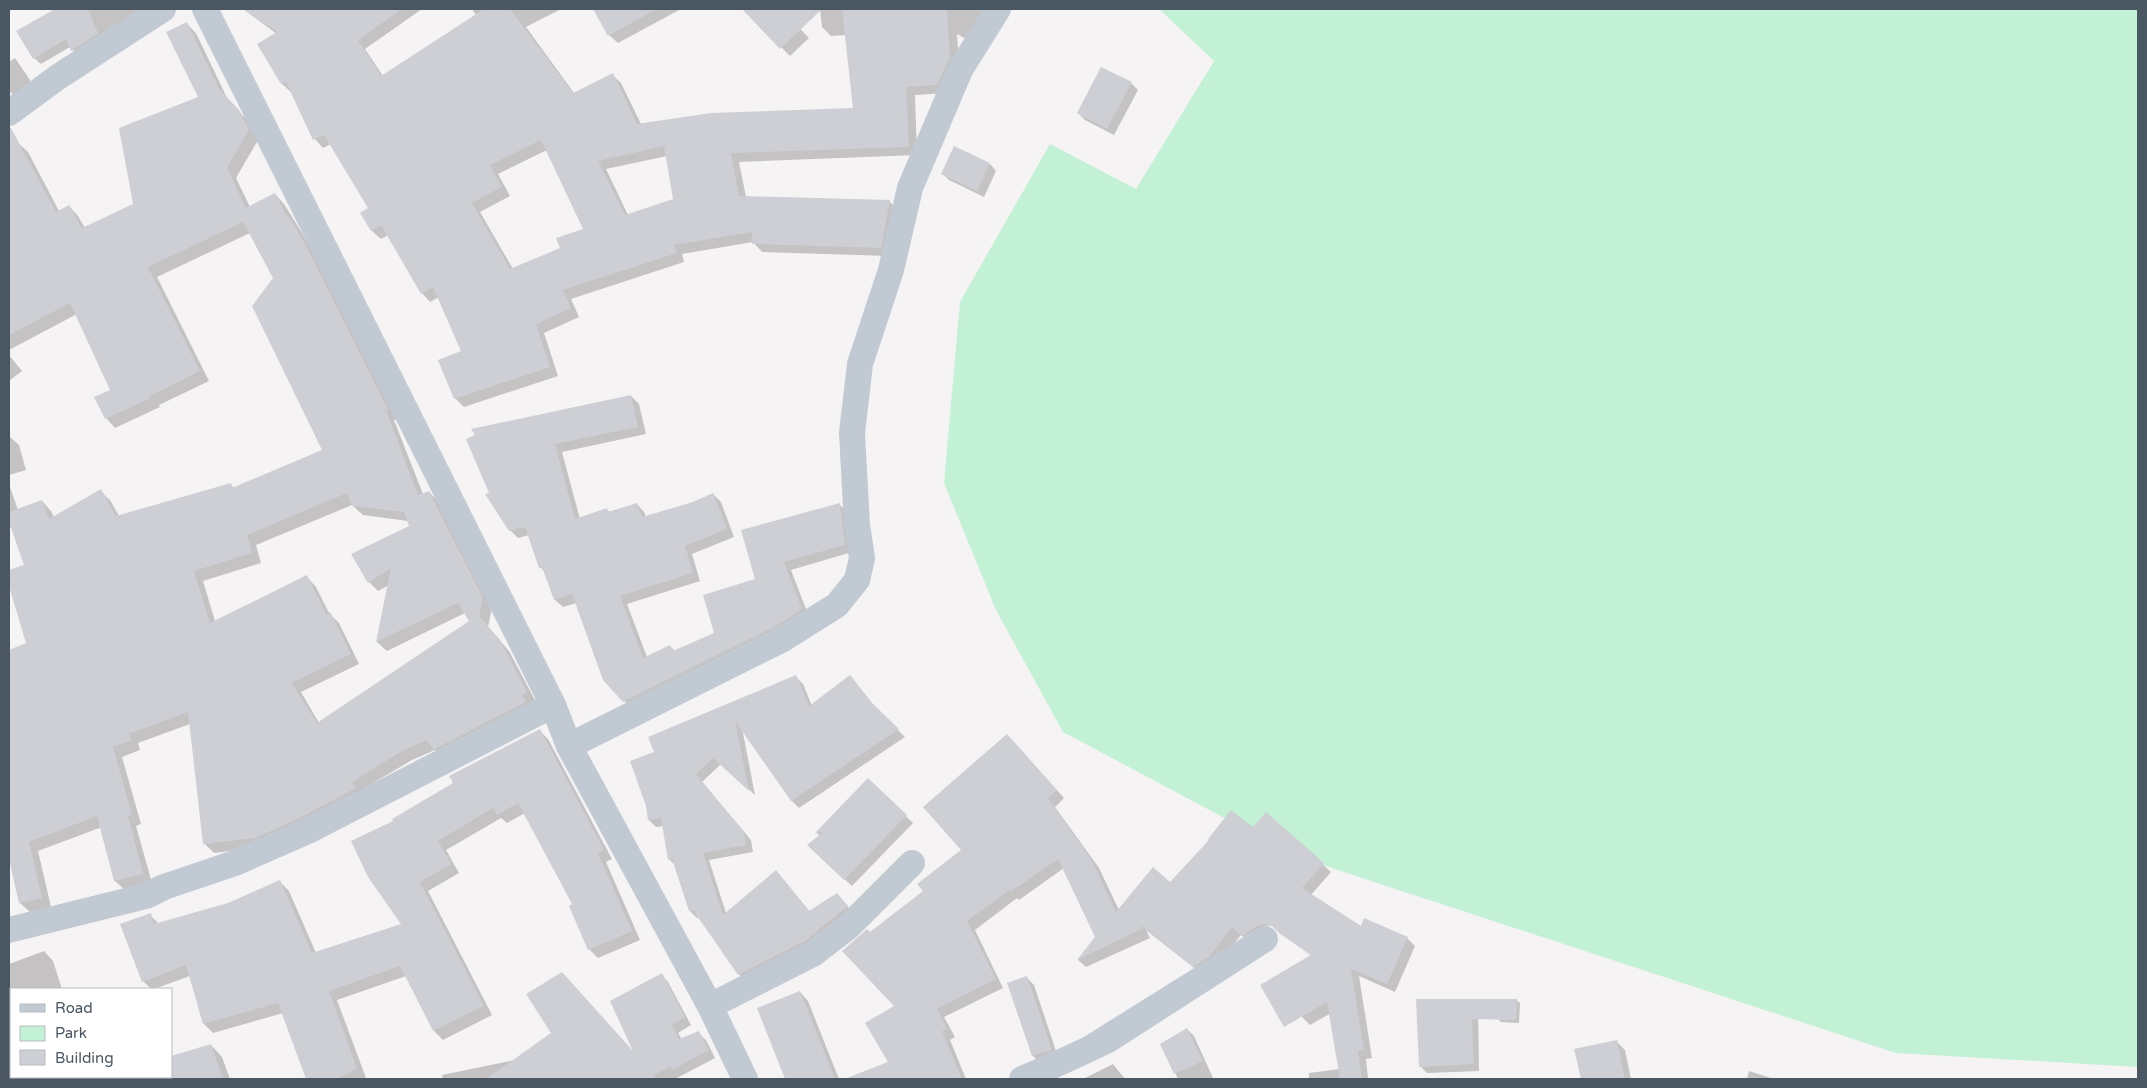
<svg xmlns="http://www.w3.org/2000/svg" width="2147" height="1088" viewBox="0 0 2147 1088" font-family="'Varela Round',sans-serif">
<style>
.green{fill:#c3f1d5}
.shadow{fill:#0003;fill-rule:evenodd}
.building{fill:#cdcfd5;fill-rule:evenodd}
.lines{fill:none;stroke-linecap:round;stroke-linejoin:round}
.street{stroke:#c1cad2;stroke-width:26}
</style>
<rect width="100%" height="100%" fill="#f5f3f3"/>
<!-- green -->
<path class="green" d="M 1159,9 L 2138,9 L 2138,1067 L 1896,1053 L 1298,857 L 1063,732 L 996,610 L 944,483 L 960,302 L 1050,144 L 1136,189 L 1214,61 Z"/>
<!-- shadow -->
<path class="shadow" d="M 55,9 L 148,9 L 78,57 L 70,47 L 41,64 L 34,58 Z
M 243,9 L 422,9 L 365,49 L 383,76 L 476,15 L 472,9 L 561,9 L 526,27 L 574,93 L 612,75 L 621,83 L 641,124 L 855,109 L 846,35 L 831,36 L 822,27 L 820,9 L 987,9 L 988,18 L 964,38 L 957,34 L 959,66 L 946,93 L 915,95 L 917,155 L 739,162 L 746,197 L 889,201 L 898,210 L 889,256 L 762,252 L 753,242 L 682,254 L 684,262 L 571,299 L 579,317 L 544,333 L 558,376 L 464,407 L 455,398 L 463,351 L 439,297 L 430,302 L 422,293 L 388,235 L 381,239 L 372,231 L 361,213 L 369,209 L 331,144 L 323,148 L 315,139 L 292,91 L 291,92 L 282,84 L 277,34 ZM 547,150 L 584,230 L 561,249 L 513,269 L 480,212 L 510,196 L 498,174 ZM 667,156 L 675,200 L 628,215 L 606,169 Z
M 595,9 L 681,9 L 618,43 L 609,35 Z
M 744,9 L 781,9 L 809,38 L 790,56 Z
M 187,24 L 196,33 L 228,100 L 248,121 L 258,140 L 236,178 L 250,207 L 275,194 L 284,204 L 299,228 L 322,268 L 397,419 L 394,420 L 423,494 L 429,492 L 439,502 L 492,608 L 488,627 L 509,651 L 536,702 L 443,759 L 435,750 L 412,760 L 265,847 L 214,853 L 204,843 L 190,724 L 138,743 L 140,750 L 122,757 L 141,824 L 136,826 L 152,883 L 125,890 L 115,881 L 102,827 L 38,851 L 51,907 L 30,912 L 20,903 L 11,862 L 9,862 L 9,724 L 16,723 L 9,704 L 9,651 L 27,644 L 9,581 L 9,571 L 26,566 L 12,527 L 9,528 L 9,484 L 18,510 L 42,501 L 51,511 L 54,517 L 100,491 L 110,500 L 119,516 L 231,485 L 234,488 L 324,450 L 274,278 L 250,233 L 157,277 L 209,381 L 159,405 L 160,407 L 115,428 L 106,418 L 112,390 L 77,314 L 9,350 L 9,150 L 18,143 L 28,152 L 59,211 L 69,206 L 78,216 L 85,228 L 135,205 L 199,98 ZM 352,505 L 363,515 L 408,521 L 411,527 L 369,582 L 378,591 L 389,585 L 377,642 L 387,651 L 465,613 L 470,622 L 319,723 L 301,692 L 359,664 L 339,623 L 329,613 L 316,587 L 307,577 L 215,621 L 203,581 L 261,563 L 256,545 Z
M 15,58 L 30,80 L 30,84 L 14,96 L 9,90 L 9,62 Z
M 1131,83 L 1138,90 L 1114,135 L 1085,120 L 1078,113 Z
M 955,148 L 990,164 L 996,171 L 984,197 L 949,180 L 942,173 Z
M 9,355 L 22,371 L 9,381 Z
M 631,396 L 639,404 L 646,434 L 562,452 L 580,519 L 607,510 L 610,512 L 637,504 L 644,512 L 646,517 L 693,503 L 713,494 L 721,502 L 734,537 L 692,554 L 700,581 L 627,604 L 647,657 L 670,646 L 675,651 L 715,634 L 757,580 L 839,504 L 847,512 L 852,552 L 791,570 L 809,617 L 632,709 L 604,680 L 576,603 L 563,607 L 555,600 L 545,572 L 540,567 L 529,535 L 518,538 L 510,530 L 491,494 L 468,440 Z
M 9,436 L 19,445 L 26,470 L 9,475 Z
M 795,676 L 803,684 L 812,706 L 850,677 L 879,712 L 905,737 L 799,808 L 792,801 L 742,728 L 755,795 L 721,764 L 702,782 L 751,840 L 753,852 L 709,860 L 726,913 L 783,879 L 810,912 L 844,902 L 854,914 L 746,982 L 739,974 L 699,917 L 697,918 L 690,911 L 676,866 L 669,859 L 664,826 L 656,827 L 649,820 L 656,753 Z
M 539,730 L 548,739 L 612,859 L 606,862 L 640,940 L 598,958 L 589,949 L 574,905 L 525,813 L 507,823 L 501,818 L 446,850 L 459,873 L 428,891 L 492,1015 L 443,1040 L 434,1031 L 406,976 L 337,1000 L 366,1078 L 364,1079 L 307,1079 L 283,1013 L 213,1033 L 204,1024 L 190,976 L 154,989 L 151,989 L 143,981 L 150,915 L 159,924 L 228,904 L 280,882 L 289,891 L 316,953 L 403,925 L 395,821 Z
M 1015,744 L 1064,798 L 1055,807 L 1099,868 L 1119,910 L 1170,883 L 1253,829 L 1266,814 L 1331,872 L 1311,895 L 1361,928 L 1407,938 L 1415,946 L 1395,992 L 1359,976 L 1372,1058 L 1366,1059 L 1368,1079 L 1309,1079 L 1309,1073 L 1340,1069 L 1331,1013 L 1310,1025 L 1302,1017 L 1296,965 L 1311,957 L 1302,950 L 1316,960 L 1317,957 L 1300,946 L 1300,948 L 1294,942 L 1292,924 L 1264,926 L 1251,943 L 1241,935 L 1217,965 L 1202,974 L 1146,930 L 1150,938 L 1086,967 L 1078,960 L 1097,938 L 1064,868 L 1019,900 L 1017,898 L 975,930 L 1003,988 L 944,1017 L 955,1037 L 950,1040 L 966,1079 L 846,1079 L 890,1062 L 896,1007 L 870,933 L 924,891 L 963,850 Z
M 868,780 L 913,823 L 852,886 L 815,852 L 820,836 L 817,833 Z
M 44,951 L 53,961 L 62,989 L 11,989 L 11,1077 L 39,1077 L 40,1079 L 9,1079 L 9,964 Z
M 562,974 L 635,1055 L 612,1001 L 661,975 L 668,982 L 691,1025 L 678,1033 L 682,1039 L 698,1033 L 706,1040 L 715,1058 L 675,1079 L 609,1079 L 606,1072 L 591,1079 L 584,1072 L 578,1057 L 547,1079 L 443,1079 L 442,1075 L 515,1060 L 553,1033 L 528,995 Z
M 1027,978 L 1034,985 L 1058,1057 L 1040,1063 L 1033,1056 Z
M 800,992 L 808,1001 L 839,1079 L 786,1079 L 758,1009 Z
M 1516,1000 L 1520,1003 L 1519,1023 L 1501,1022 L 1498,1019 Z
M 1478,1007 L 1479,1071 L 1427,1073 L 1420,1066 Z
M 1187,1029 L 1194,1036 L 1213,1078 L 1211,1079 L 1178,1079 L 1162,1044 Z
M 1617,1042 L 1625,1050 L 1631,1079 L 1582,1079 L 1576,1050 Z
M 211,1045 L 222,1057 L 230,1079 L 102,1079 L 110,1077 L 171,1077 Z
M 1113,1064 L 1125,1079 L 1083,1079 Z
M 1749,1071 L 1774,1079 L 1747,1079 Z"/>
<!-- building -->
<path class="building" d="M 55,9 L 88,9 L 98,33 L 71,51 L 66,39 L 33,59 L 16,31 Z
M 243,9 L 402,9 L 358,40 L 381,76 L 484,9 L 510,9 L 573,93 L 613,73 L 637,124 L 711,113 L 853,108 L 842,9 L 947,9 L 950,57 L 937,85 L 906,87 L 909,147 L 731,153 L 739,196 L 890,200 L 881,248 L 752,244 L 752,232 L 674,245 L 677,253 L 563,290 L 571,308 L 536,324 L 550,367 L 454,399 L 438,360 L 461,351 L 433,287 L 421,294 L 381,225 L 371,231 L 360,213 L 368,208 L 324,135 L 313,140 L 286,82 L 281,84 L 257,44 L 277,32 ZM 541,140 L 583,229 L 556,238 L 560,248 L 510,269 L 472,203 L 502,187 L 490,165 ZM 664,146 L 673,199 L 625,215 L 598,161 Z
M 593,9 L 657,9 L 608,36 Z
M 742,9 L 822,9 L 780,49 Z
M 187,22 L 219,89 L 239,110 L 249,130 L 227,168 L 246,208 L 275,193 L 288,218 L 290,217 L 312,257 L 388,409 L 386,410 L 418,495 L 429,491 L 483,598 L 479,616 L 500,640 L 527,692 L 522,695 L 526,702 L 433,750 L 427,740 L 402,751 L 352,782 L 356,788 L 298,819 L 255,838 L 203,844 L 188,712 L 129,734 L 132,740 L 113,747 L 132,815 L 128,816 L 143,874 L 114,881 L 97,816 L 29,842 L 42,898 L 19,903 L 9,859 L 9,650 L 26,643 L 9,586 L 9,570 L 24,565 L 9,522 L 9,512 L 42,500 L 49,519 L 101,489 L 116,516 L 231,483 L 232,488 L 322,450 L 252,306 L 273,278 L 243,222 L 148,267 L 200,371 L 150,396 L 151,398 L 105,419 L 94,397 L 110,390 L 70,303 L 9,335 L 9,128 L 11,128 L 56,212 L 69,205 L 82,228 L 133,204 L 119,128 L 198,97 L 166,32 ZM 347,493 L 352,506 L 404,512 L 409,526 L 351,554 L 368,583 L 391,568 L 376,642 L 458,603 L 469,621 L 317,723 L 292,683 L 351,654 L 330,612 L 326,614 L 307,575 L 210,623 L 194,571 L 252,553 L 247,535 Z
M 1101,67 L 1132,82 L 1107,129 L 1077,113 Z
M 954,146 L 990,163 L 977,191 L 941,174 Z
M 631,395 L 638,427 L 555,444 L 575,519 L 607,508 L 608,512 L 637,503 L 642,517 L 693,502 L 713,493 L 727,529 L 685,546 L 693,573 L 620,596 L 643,658 L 670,645 L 673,651 L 714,633 L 703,595 L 755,579 L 741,530 L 840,503 L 845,545 L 784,562 L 802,609 L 776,626 L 623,702 L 603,680 L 572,594 L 554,600 L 542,567 L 539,568 L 525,527 L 509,531 L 485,494 L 489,493 L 466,439 L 475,435 L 471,429 Z
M 796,675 L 809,706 L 850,675 L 873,704 L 899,729 L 791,801 L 735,721 L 749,791 L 713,758 L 696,774 L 744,832 L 746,845 L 703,853 L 723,915 L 776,870 L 809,911 L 837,893 L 848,906 L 805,941 L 738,975 L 693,910 L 689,911 L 672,859 L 668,860 L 661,818 L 648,820 L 646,806 L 630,761 L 654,752 L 648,737 Z
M 540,729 L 604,850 L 598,853 L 632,931 L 588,950 L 569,906 L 572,904 L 518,803 L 497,815 L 493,808 L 438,841 L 451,864 L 420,882 L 484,1006 L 433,1031 L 400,966 L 329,991 L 357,1069 L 337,1079 L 306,1079 L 278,1003 L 203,1024 L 186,965 L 142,982 L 120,924 L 151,913 L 154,924 L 228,903 L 280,880 L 312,953 L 401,924 L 368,877 L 351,841 L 393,821 L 392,819 L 453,783 L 449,776 Z
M 1007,734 L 1057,790 L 1048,798 L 1091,859 L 1116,912 L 1153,867 L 1170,882 L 1209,840 L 1208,839 L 1231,810 L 1253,827 L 1266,812 L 1324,863 L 1302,888 L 1361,926 L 1364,918 L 1408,937 L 1387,984 L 1351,969 L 1364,1050 L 1358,1051 L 1362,1079 L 1340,1079 L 1327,1002 L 1284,1027 L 1260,985 L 1311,955 L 1279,933 L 1272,926 L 1265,924 L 1257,926 L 1242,936 L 1232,927 L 1209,957 L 1193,967 L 1140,925 L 1142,929 L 1077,960 L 1095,937 L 1058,859 L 1010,892 L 1009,890 L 967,921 L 996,979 L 937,1009 L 947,1029 L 942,1031 L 962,1079 L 847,1079 L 847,1078 L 888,1062 L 865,1023 L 894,1006 L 842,951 L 867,929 L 870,932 L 923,891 L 917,884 L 961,850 L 923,807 Z
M 868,778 L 907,815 L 844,880 L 807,845 L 823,832 L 815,833 Z
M 562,972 L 633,1051 L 610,1001 L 662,973 L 685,1017 L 672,1025 L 679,1039 L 699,1031 L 709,1050 L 672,1070 L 670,1067 L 654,1075 L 657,1079 L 486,1079 L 551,1033 L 526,994 Z
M 1027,976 L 1052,1050 L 1032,1056 L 1007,983 Z
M 800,991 L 835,1079 L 785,1079 L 757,1008 Z
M 1416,999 L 1517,999 L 1516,1020 L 1472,1019 L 1474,1064 L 1419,1067 Z
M 1187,1028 L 1203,1061 L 1174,1074 L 1160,1044 Z
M 1617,1040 L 1625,1079 L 1581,1079 L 1574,1049 Z
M 211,1044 L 223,1079 L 171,1079 L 171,1056 Z"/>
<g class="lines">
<!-- street -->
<path class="street" d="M 205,9 L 553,705 L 569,746 L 710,1006 L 745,1079
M 9,113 L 58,77 L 163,9
M 569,746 L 783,639 L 837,605 L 857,580 L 862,558 L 857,525 L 852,433 L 860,364 L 891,270 L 910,188 L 960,70 L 998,9
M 9,930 L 146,896 L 164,887 L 235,863 L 310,830 L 553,705
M 710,1006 L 813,954 L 847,928 L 912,863
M 1022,1079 C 1051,1067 1079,1054 1108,1040 L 1265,939 L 1089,1049"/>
</g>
<!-- border -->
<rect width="2147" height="1088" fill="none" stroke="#4a5661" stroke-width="20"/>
<!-- legend -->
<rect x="10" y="988" width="162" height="90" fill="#ffffff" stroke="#b7bbc0"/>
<rect x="20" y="1004" width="25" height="8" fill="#c1cad2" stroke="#b7bbc0"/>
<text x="55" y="1013" font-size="15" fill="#4a5661">Road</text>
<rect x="20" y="1026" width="25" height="15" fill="#c3f1d5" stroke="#b7bbc0"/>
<text x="55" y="1038" font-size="15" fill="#4a5661">Park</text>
<rect x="20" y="1050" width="25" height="15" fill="#cdcfd5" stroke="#b7bbc0"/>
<text x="55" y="1063" font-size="15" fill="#4a5661">Building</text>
</svg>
